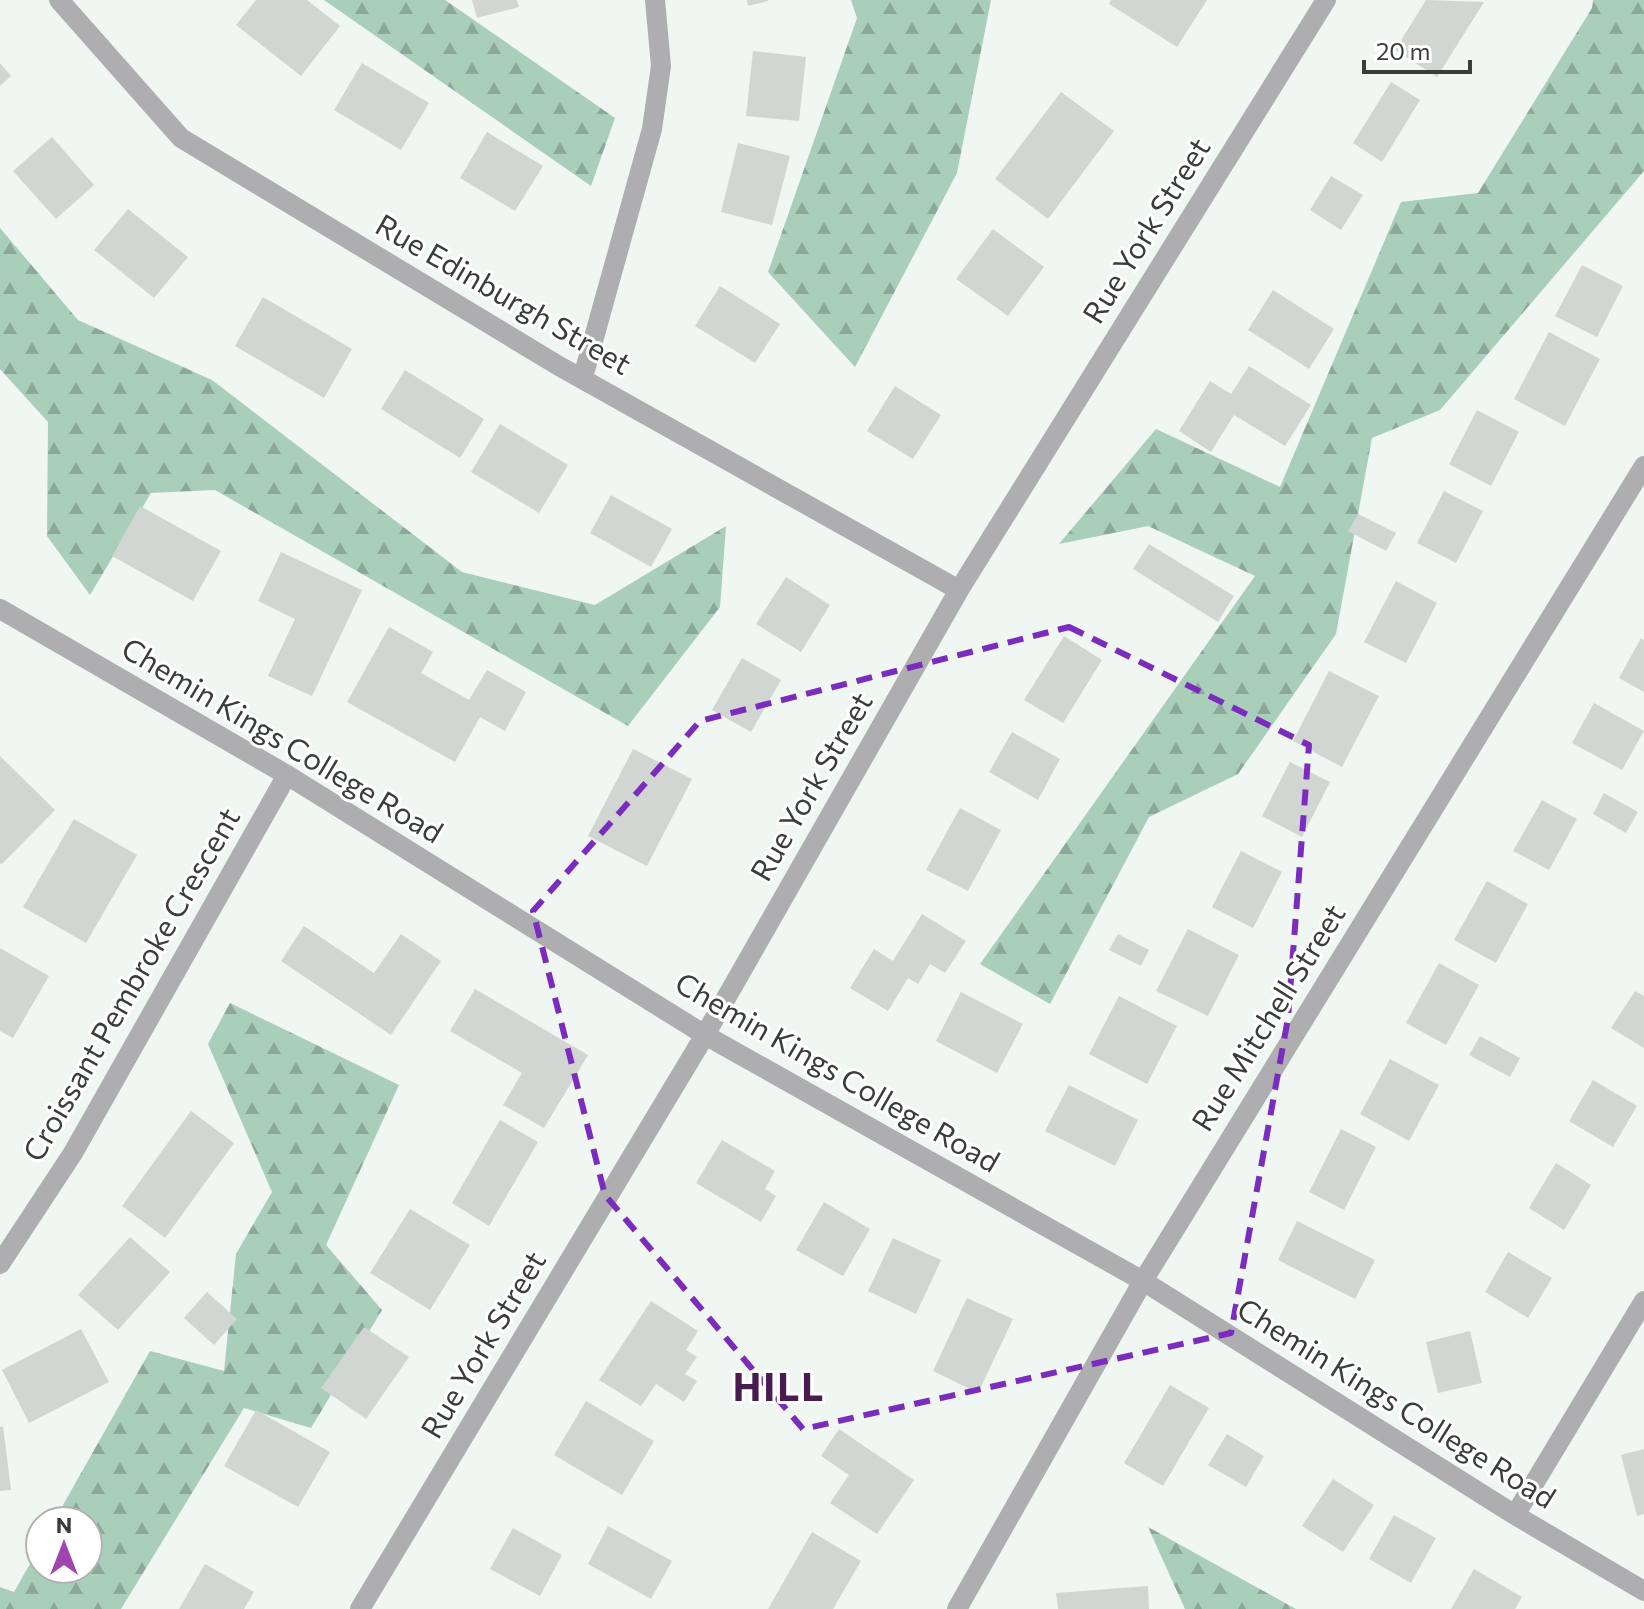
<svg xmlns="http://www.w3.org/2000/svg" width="1644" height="1609" viewBox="0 0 1644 1609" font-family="Commissioner,sans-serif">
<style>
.forest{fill:url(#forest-firs)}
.building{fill:#d1d6d3}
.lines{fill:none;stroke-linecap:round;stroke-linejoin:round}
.minor{stroke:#aeadaf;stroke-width:20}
.tertiary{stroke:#aeadaf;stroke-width:20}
.marked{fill:none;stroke:#7b2cbf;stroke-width:6;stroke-dasharray:16 10;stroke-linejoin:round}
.labels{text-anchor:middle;stroke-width:6;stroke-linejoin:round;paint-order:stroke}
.street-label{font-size:30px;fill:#3b3d3c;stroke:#fff}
.district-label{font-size:38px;font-weight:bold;letter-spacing:2px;fill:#481c4f;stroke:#fff}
</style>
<defs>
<pattern id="forest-firs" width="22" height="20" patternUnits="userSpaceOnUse" patternTransform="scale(2)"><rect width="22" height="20" fill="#a9ceb9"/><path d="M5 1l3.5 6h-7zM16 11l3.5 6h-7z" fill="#8ba898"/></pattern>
</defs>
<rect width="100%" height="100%" fill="#f0f6f2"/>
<!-- forest -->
<path class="forest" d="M 324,0 L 445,0 L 615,118 L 591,186 Z
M 851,0 L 991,0 L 957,173 L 855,367 L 768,272 L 857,18 Z
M 1593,0 L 1644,0 L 1644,171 L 1440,410 L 1372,438 L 1336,634 L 1238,774 L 1149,817 L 1050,1004 L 980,964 L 1255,576 L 1148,526 L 1059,544 L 1156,429 L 1280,487 L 1401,202 L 1478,193 L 1592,8 Z
M 0,228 L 78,320 L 212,380 L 462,572 L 595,605 L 726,526 L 720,607 L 628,726 L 215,490 L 151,493 L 90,595 L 47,536 L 48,422 L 0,369 Z
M 230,1003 L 399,1085 L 326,1245 L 382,1310 L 311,1428 L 244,1408 L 121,1609 L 0,1609 L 0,1587 L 14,1592 L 40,1546 L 40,1569 L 88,1569 L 88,1521 L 54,1521 L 150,1351 L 224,1371 L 236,1254 L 272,1192 L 208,1044 Z
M 1148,1527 L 1296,1609 L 1185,1609 Z"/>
<!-- building -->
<path class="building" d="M 256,0 L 307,0 L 340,26 L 301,76 L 236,25 Z
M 472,0 L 517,0 L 519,7 L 477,18 Z
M 747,0 L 768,0 L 768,1 L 748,6 Z
M 1111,0 L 1207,0 L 1177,47 L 1109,4 Z
M 1426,0 L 1484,2 L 1437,77 L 1395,50 Z
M 753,51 L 806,57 L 799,121 L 746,116 Z
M 0,63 L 11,76 L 0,86 Z
M 362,63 L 429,103 L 401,150 L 334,110 Z
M 1391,82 L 1420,100 L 1382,162 L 1353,143 Z
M 1061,92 L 1114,131 L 1048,219 L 995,179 Z
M 487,132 L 543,166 L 515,211 L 460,178 Z
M 52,137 L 94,185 L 56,219 L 13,171 Z
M 738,143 L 790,156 L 772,225 L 721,212 Z
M 1331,176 L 1363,195 L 1341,230 L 1310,210 Z
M 128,209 L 188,257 L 154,298 L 94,250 Z
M 993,229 L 1044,267 L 1008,316 L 956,279 Z
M 1582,265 L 1623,286 L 1597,337 L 1555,316 Z
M 720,286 L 780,324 L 755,363 L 695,326 Z
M 1273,290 L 1334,329 L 1309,369 L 1248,330 Z
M 263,297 L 352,349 L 324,398 L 235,346 Z
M 1549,332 L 1600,359 L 1565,426 L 1514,399 Z
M 1249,366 L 1311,405 L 1285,446 L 1234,415 L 1211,452 L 1179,431 L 1210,381 L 1231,394 Z
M 405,370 L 484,419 L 460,458 L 381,409 Z
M 895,386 L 941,415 L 913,459 L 867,431 Z
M 1477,410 L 1519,432 L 1491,486 L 1449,464 Z
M 500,424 L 568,465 L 539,513 L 471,472 Z
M 1444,491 L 1483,511 L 1456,563 L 1417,543 Z
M 611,495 L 672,529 L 651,567 L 590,533 Z
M 140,506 L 221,551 L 193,601 L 112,556 Z
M 1358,514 L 1396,533 L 1386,551 L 1348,531 Z
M 1149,544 L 1234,596 L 1218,622 L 1133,569 Z
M 281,552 L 362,590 L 312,696 L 268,676 L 295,619 L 258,601 Z
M 786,577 L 830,605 L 801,652 L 756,624 Z
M 1396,581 L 1437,603 L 1406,663 L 1364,642 Z
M 389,627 L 433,652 L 421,673 L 469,700 L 487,670 L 526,692 L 505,731 L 480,717 L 455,762 L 347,702 Z
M 1064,636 L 1102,660 L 1063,723 L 1024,700 Z
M 1641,638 L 1644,640 L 1644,692 L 1619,678 Z
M 742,658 L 781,680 L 751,732 L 712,710 Z
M 1329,671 L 1379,696 L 1342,767 L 1293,741 Z
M 1594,703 L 1644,731 L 1622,770 L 1572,743 Z
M 1012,732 L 1060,759 L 1038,800 L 989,772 Z
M 633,749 L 692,779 L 647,866 L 588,836 Z
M 0,756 L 55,810 L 2,864 L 0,863 Z
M 1290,762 L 1330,782 L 1302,837 L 1262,816 Z
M 1604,793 L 1638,812 L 1626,833 L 1593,814 Z
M 1542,800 L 1577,819 L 1549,870 L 1513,851 Z
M 960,808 L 1001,830 L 968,891 L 926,870 Z
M 74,819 L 137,855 L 86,943 L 23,907 Z
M 1241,851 L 1282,872 L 1253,928 L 1212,907 Z
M 1487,881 L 1528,904 L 1496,963 L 1454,940 Z
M 922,914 L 966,941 L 945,973 L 930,964 L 918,984 L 908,978 L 888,1011 L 850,988 L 874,949 L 893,961 Z
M 304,926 L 374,973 L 401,934 L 441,961 L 391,1035 L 281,961 Z
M 1188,929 L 1239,955 L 1208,1016 L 1156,991 Z
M 1118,934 L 1149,950 L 1141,966 L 1109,950 Z
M 0,948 L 49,976 L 13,1038 L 0,1031 Z
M 1439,963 L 1479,985 L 1446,1045 L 1406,1023 Z
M 475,989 L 588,1055 L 544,1128 L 503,1105 L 522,1073 L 450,1031 Z
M 1635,991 L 1644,996 L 1644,1048 L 1611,1028 Z
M 961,992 L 1023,1024 L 997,1073 L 936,1041 Z
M 1119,996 L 1177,1026 L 1147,1084 L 1089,1054 Z
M 1480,1036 L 1520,1058 L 1510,1077 L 1469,1055 Z
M 1390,1059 L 1439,1085 L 1409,1141 L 1360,1114 Z
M 1593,1080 L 1637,1106 L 1613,1147 L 1569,1121 Z
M 1069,1085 L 1138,1120 L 1115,1166 L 1045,1131 Z
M 191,1111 L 234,1143 L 165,1238 L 122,1206 Z
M 500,1120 L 538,1142 L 489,1226 L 452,1203 Z
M 1341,1129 L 1376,1147 L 1344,1210 L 1309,1192 Z
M 722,1140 L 775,1171 L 765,1189 L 776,1196 L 761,1222 L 696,1183 Z
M 1556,1163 L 1591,1185 L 1564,1230 L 1529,1208 Z
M 824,1202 L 870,1229 L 843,1276 L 796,1250 Z
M 410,1209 L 470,1245 L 430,1310 L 370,1273 Z
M 1297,1221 L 1375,1260 L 1355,1299 L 1278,1260 Z
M 130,1237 L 170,1272 L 118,1330 L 78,1295 Z
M 893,1238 L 941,1260 L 916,1314 L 868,1291 Z
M 1508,1252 L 1552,1278 L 1528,1318 L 1485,1292 Z
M 207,1292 L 237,1319 L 214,1345 L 184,1318 Z
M 967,1298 L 1013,1319 L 978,1393 L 933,1371 Z
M 651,1301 L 698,1331 L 686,1350 L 697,1357 L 685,1374 L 697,1381 L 684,1402 L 656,1384 L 641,1406 L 599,1380 Z
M 364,1327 L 409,1357 L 366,1419 L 321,1388 Z
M 81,1329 L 109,1382 L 29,1423 L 2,1370 Z
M 1470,1331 L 1482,1383 L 1438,1393 L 1426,1342 Z
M 1170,1385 L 1209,1408 L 1163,1486 L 1124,1463 Z
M 586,1401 L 654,1441 L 622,1495 L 554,1455 Z
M 256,1410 L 330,1452 L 298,1507 L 224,1466 Z
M 3,1426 L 11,1490 L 0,1491 L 0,1427 Z
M 839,1429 L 914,1480 L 877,1534 L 830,1503 L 849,1475 L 821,1456 Z
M 1227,1434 L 1264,1456 L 1246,1487 L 1208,1465 Z
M 1644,1449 L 1644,1514 L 1637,1516 L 1621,1455 Z
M 1333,1479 L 1374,1505 L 1343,1552 L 1302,1526 Z
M 1394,1515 L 1436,1538 L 1411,1583 L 1369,1559 Z
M 608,1526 L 672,1561 L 651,1599 L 588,1564 Z
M 513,1528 L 562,1555 L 540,1596 L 490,1569 Z
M 812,1532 L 861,1561 L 833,1609 L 768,1609 Z
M 205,1564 L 254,1592 L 244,1609 L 179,1609 Z
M 1474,1569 L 1522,1597 L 1515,1609 L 1451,1609 Z
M 1148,1586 L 1149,1609 L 1058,1609 L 1056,1593 Z"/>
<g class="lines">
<!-- minor -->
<path class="minor" d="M 59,0 L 181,138 L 559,366 L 959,590
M 583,377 L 652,129 L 661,66 L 655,0
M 0,609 L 287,775 L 705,1035 L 1143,1281 L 1515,1515 L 1644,1591
M 0,1264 L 73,1153 L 287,775
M 1515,1515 L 1644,1301
M 957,1609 L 1143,1281 L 1644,466"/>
<!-- tertiary -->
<path class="tertiary" d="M 360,1609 L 705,1035 L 959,590 L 1326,0"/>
</g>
<!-- marked area -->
<path class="marked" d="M 1069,627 L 1309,745 L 1288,1018 L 1231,1333 L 803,1429 L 605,1195 L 533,911 L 700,721 Z"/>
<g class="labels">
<!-- street labels -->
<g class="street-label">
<text transform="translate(1147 231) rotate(-58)" y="10">Rue York Street</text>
<text transform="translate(503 295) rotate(30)" y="10">Rue Edinburgh Street</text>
<text transform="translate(282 741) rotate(31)" y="10">Chemin Kings College Road</text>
<text transform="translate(812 787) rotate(-60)" y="10">Rue York Street</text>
<text transform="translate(132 985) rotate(-60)" y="10">Croissant Pembroke Crescent</text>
<text transform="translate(1269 1018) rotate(-58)" y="10">Rue Mitchell Street</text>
<text transform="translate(837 1073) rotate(30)" y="10">Chemin Kings College Road</text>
<text transform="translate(484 1345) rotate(-59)" y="10">Rue York Street</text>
<text transform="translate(1396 1404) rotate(32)" y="10">Chemin Kings College Road</text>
</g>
<!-- district labels -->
<g class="district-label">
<text x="779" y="1401">HILL</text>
</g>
</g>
<!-- north arrow -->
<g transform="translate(64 1545)"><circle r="38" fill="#ffffff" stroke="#b1b1b1" stroke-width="2"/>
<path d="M0-6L14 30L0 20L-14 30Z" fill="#a045b0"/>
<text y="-12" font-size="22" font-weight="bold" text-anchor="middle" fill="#3b3d3c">N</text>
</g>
<!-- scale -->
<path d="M1364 60v12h106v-12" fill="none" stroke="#3b3d3c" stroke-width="4"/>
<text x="1376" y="60" font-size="24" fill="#3b3d3c" stroke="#ffffff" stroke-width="6" paint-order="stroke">20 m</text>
</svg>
